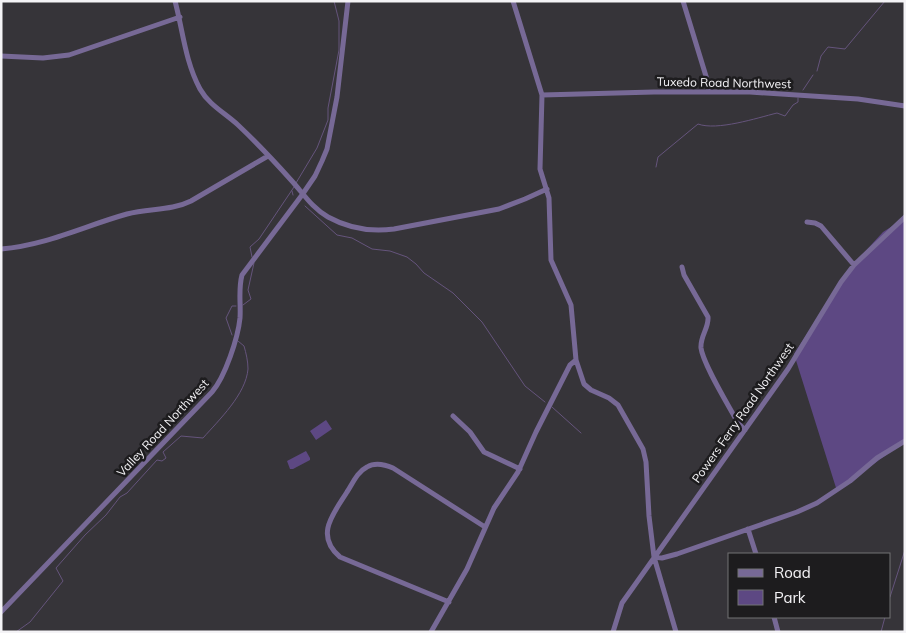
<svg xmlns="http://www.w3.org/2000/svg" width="906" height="633" viewBox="0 0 906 633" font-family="Mulish,sans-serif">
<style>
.green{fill:#5d4883}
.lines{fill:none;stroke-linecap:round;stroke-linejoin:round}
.stream{stroke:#65547c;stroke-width:1}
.minor{stroke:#776996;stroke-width:5}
.labels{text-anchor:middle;stroke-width:5;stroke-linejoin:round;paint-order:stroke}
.street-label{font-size:12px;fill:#f4f3f6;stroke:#1d1c1e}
</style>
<rect width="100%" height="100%" fill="#363439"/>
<!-- green -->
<path class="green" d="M 905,218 L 905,441 L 837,491 L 794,354 L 850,268 L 883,232 Z
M 326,420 L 332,429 L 316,440 L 310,431 Z
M 306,451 L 310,458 L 310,460 L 293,469 L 290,469 L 287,461 Z"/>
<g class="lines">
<!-- stream -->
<path class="stream" d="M 817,71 L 821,56 L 828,47 L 845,49 L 885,1
M 803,90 L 813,75
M 656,167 L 658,157 L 698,124 C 717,131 757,118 777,113 L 785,116 L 793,105 L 798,102 L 798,98
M 296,183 L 317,148 L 328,120 L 328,108 L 339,50 L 339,21 L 334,1
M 292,191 L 293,195
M 305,206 L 337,235 L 352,238 L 372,249 L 390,251 L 407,257 L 416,264 L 424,273 L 453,293 L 482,322 L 525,386 L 545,402
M 252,257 L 250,247 L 259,239 L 294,187
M 243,305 L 251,299 L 248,290 L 254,263
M 232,335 L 226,318 L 232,306 L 236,306
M 552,407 L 581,433
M 890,597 L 905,550
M 16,632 L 30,622 L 63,581 L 56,568 L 85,535 L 106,515 L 120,497 L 127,493 L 157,460 L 162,461 L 166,458 L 163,452 L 181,436 L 203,438 C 219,420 246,394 248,369 C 248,361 246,353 244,346 L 238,341
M 881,632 L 885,617"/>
<!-- minor -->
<path class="minor" d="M 175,1 C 183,31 185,61 200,89 C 209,105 225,113 238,125 C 256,142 274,161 291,180 C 303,193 312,208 328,217 C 348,228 372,232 394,229 L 499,209 L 525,199 L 547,189
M 513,1 L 542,95 L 540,169 L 549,198 L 551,260 L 571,305 L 576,360 L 584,384 L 591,390 L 609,398 L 618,405 L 643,449 L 646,462 L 649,516 L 654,557 L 676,632
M 683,1 L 709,86 L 709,91
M 1,56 L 43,58 L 69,55 L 180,17
M 542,95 L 654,92 L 750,92 L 858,99 L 905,106
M 807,222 L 815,223 L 821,226 L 854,265
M 1,249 C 47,245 84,226 127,214 C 149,208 171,211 191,201 L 268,156
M 682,267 L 684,275 L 708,317 C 709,328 700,336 701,348 C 703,364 729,406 738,423 L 745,430
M 453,416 L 470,432 L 484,452 L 520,469
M 748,529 L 756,554
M 654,557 L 662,558 L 677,554 L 797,512 L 817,503 L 850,481 L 877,458 L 905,441
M 449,602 L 340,557 C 314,535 334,513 347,492 C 353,483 357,472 367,467 C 375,462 384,464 393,468 L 485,527
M 1,612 L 212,392 C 225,377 238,338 240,318 C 241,303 238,290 242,275 L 302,195 L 315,176 L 322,161 L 327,149 L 337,97 L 348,1
M 774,617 L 778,632
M 431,632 L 467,569 L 494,508 L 518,472 L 536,432 L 570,365 L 576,360
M 613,632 L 622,603 L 788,369 L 841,282 L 854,265 L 905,217"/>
</g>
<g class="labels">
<!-- street labels -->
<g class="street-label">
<text transform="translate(724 83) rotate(1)" y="4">Tuxedo Road Northwest</text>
<text transform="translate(743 413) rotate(-55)" y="4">Powers Ferry Road Northwest</text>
<text transform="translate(163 428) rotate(-47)" y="4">Valley Road Northwest</text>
</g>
</g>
<!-- border -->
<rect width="906" height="633" fill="none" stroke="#f4f3f6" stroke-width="5"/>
<!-- legend -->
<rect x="728" y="553" width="162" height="65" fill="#1d1c1e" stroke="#737274"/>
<rect x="738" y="569" width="25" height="8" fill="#776996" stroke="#737274"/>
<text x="774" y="578" font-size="15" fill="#f4f3f6">Road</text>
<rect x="738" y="590" width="25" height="15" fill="#5d4883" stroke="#737274"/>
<text x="774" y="603" font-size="15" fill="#f4f3f6">Park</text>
</svg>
